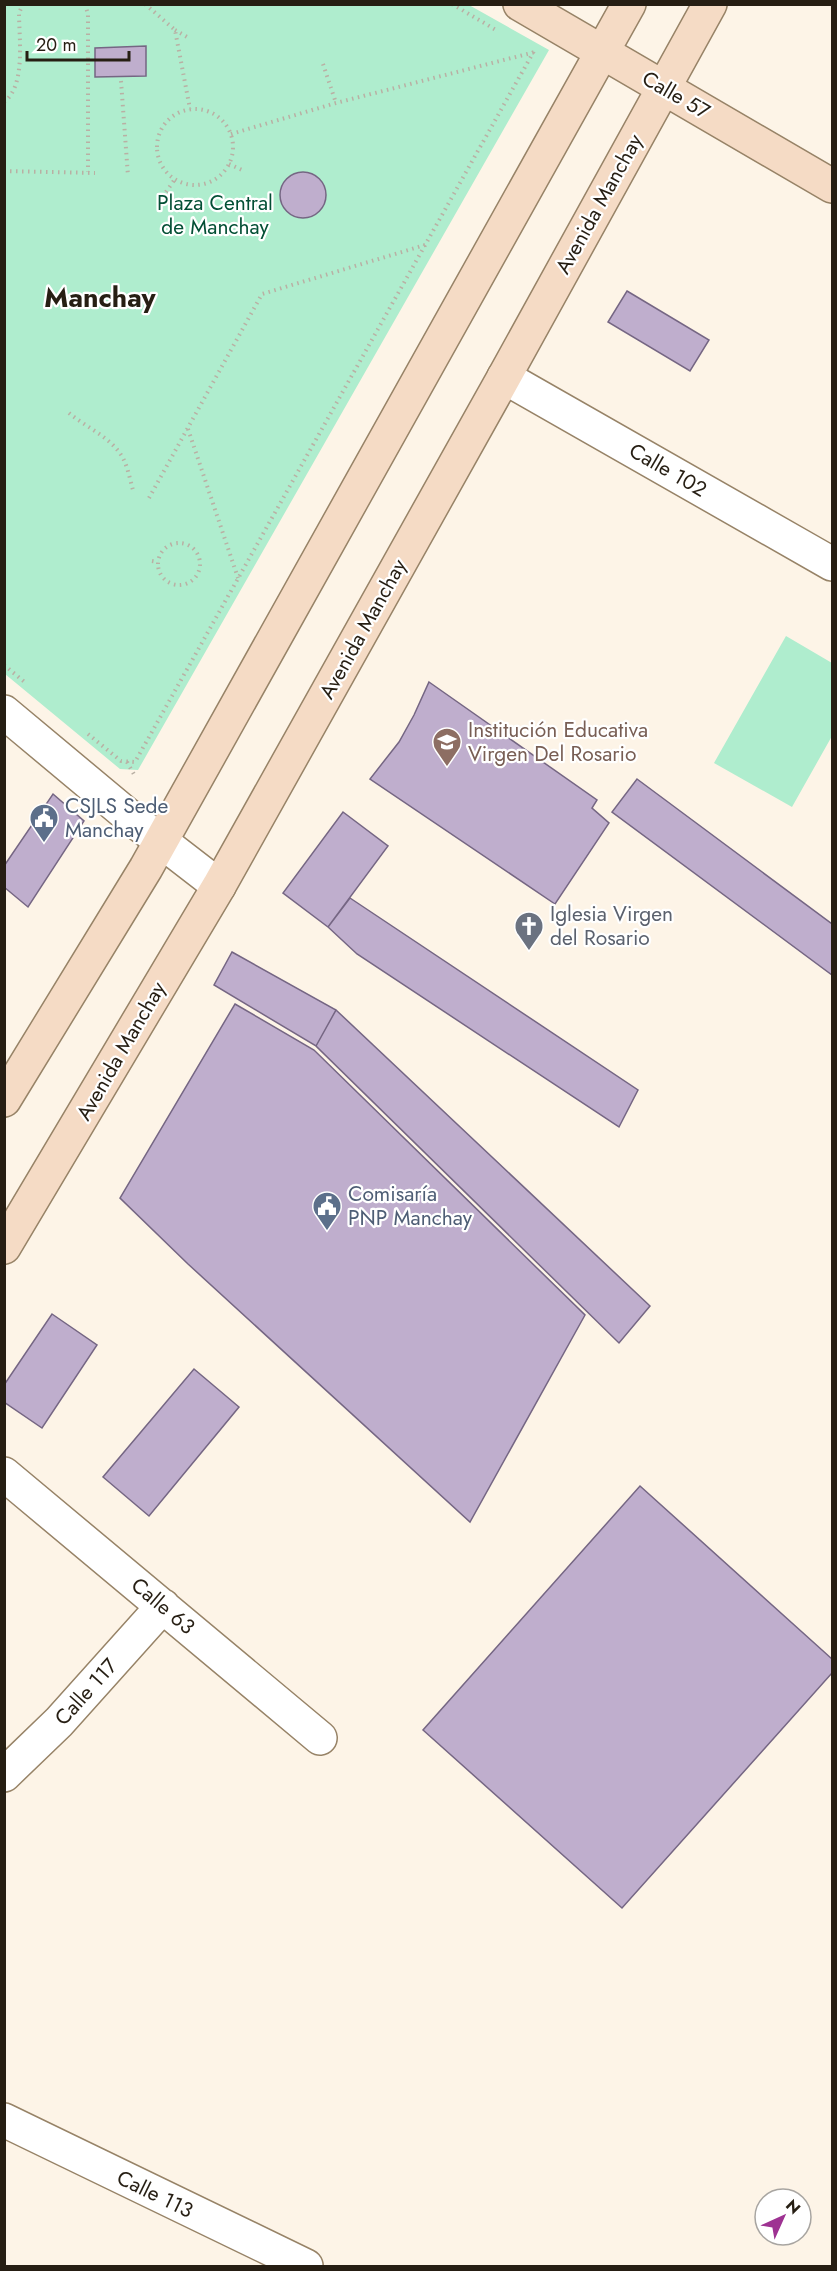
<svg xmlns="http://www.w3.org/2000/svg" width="837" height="2271" viewBox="0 0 837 2271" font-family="Jost,sans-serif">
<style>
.green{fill:#afedce}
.building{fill:#bfaecd;stroke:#756683;stroke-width:1.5}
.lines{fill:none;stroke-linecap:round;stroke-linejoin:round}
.street-casing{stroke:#978367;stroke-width:36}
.secondary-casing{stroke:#978367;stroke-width:36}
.path{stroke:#b9b0a4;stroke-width:4;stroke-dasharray:1.5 4.5;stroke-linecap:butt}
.street{stroke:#fff;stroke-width:33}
.secondary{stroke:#f5dbc5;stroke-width:33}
.labels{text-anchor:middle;stroke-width:4.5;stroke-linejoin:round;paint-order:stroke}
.street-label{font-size:21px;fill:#261e13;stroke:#fff}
.park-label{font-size:21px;fill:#034f35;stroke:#fff}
.education-label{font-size:21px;fill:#785e54;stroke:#fff;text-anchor:start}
.service-label{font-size:21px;fill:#4e5e75;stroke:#fff;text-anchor:start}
.worship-label{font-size:21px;fill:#5b616d;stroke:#fff;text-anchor:start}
.district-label{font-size:27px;font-weight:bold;fill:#261e13;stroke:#fff}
</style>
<rect width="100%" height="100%" fill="#fdf4e7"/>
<!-- green -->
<path class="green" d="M 4,5 L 469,5 L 549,50 L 138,770 L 120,769 L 5,674 Z
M 786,636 L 832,663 L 832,736 L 792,807 L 714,763 Z"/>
<!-- building -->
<path class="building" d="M 146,46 L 146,76 L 95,77 L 95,48 Z
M280 195a23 23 0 1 1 46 0a23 23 0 1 1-46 0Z
M 627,291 L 709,340 L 690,371 L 608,322 Z
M 429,682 L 597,800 L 592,808 L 609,823 L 555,904 L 370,779 L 399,742 L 414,715 Z
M 637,779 L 832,924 L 832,975 L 612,812 Z
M 53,794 L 84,821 L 28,907 L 4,887 L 4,866 Z
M 343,812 L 388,846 L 328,927 L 283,893 Z
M 350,898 L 638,1090 L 619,1127 L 357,954 L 328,927 Z
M 232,952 L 336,1010 L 316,1046 L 214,985 Z
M 235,1004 L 314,1050 L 585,1315 L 470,1522 L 188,1264 L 120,1198 Z
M 336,1010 L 650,1306 L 619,1343 L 316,1046 Z
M 52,1314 L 97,1345 L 42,1428 L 4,1402 L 4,1385 Z
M 194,1369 L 239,1407 L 149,1516 L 103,1477 Z
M 640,1486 L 832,1659 L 832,1673 L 622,1908 L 423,1730 Z"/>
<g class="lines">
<!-- street casing -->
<g class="street-casing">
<path id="street" d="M 504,377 L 832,564
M 4,712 L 131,818 L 219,886
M 4,1474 L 320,1738
M 4,1775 L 59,1722 L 163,1606
M 4,2120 L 306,2266"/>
</g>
<!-- secondary casing -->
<g class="secondary-casing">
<path id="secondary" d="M 520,4 L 832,186
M 4,1100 L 146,868 L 629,4
M 4,1247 L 219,886 L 504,377 L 710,4"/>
</g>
<!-- path -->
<path class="path" d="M 85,4 L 88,14 L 88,172
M 145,4 L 175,30 L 190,109
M 452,4 L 496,30
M 175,30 L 189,38
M 323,64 L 336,103
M 121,81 L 128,176
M 4,102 C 26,86 19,38 19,13 L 23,4
M157 147a38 38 0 1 1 76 0a38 38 0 1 1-76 0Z
M 231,134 L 336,103 L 535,52
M 229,164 L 242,170
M 4,171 L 95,173
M 166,192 L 175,179
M 69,413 C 87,428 111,437 123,458 C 128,468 130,480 133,490
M 188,429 L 238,578
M 149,498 L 262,294 L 425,245
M158 564a21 21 0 1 1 42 0a21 21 0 1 1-42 0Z
M 152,561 L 158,562
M 4,665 L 27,684
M 88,734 L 121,761 L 135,762 L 534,51
M 127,762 L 135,776"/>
<!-- street -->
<use href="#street" class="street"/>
<!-- secondary -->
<use href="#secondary" class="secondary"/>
</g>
<!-- icons -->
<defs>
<g id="school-pin" transform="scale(1.5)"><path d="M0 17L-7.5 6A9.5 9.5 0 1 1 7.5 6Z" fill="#8d6e63" stroke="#fff"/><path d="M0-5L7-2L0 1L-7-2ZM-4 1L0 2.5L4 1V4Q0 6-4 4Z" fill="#fff"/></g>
<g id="civic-pin" transform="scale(1.5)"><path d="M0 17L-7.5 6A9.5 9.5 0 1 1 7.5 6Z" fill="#5c6f8a" stroke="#fff"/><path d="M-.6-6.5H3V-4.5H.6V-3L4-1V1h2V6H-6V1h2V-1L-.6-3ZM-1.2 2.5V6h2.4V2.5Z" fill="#fff"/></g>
<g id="church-pin" transform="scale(1.5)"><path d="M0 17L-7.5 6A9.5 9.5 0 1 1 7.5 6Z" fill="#6b7280" stroke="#fff"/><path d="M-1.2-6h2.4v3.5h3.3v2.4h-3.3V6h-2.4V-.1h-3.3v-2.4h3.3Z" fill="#fff"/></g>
</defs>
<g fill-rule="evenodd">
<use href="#school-pin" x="447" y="742"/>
<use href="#civic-pin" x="44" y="818"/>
<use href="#church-pin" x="529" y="926"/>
<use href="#civic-pin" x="327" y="1206"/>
</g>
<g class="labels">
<!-- street labels -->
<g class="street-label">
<text transform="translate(676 95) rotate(30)" y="7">Calle 57</text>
<text transform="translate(599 204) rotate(-61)" y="7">Avenida Manchay</text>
<text transform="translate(668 470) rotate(30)" y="7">Calle 102</text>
<text transform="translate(363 629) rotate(-61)" y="7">Avenida Manchay</text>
<text transform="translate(121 1051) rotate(-60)" y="7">Avenida Manchay</text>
<text transform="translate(163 1606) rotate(40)" y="7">Calle 63</text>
<text transform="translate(86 1692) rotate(-48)" y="7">Calle 117</text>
<text transform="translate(155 2194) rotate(26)" y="7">Calle 113</text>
</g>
<!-- park labels -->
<g class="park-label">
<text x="215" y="210">Plaza Central<tspan x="215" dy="24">de Manchay</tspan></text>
</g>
<!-- education labels -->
<g class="education-label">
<text x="468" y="737">Institución Educativa<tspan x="468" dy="24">Virgen Del Rosario</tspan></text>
</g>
<!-- service labels -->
<g class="service-label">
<text x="65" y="813">CSJLS Sede<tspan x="65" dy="24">Manchay</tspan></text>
<text x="348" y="1201">Comisaría<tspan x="348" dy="24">PNP Manchay</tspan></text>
</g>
<!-- worship labels -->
<g class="worship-label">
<text x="550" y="921">Iglesia Virgen<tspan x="550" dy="24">del Rosario</tspan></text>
</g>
<!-- district labels -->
<g class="district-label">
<text x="100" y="307">Manchay</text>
</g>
</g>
<!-- border -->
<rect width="837" height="2271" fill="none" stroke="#261e13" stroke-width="12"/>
<!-- north arrow -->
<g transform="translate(783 2217) rotate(45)"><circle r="28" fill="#ffffff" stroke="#a8a5a1" stroke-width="1.5"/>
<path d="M0-4.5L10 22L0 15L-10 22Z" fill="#9e3292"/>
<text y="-9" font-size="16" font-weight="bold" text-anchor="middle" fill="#261e13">N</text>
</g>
<!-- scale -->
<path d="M27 51v9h102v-9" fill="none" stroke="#261e13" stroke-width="3"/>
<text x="36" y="51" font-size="18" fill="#261e13" stroke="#ffffff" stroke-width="4.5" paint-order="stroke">20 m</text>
</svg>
